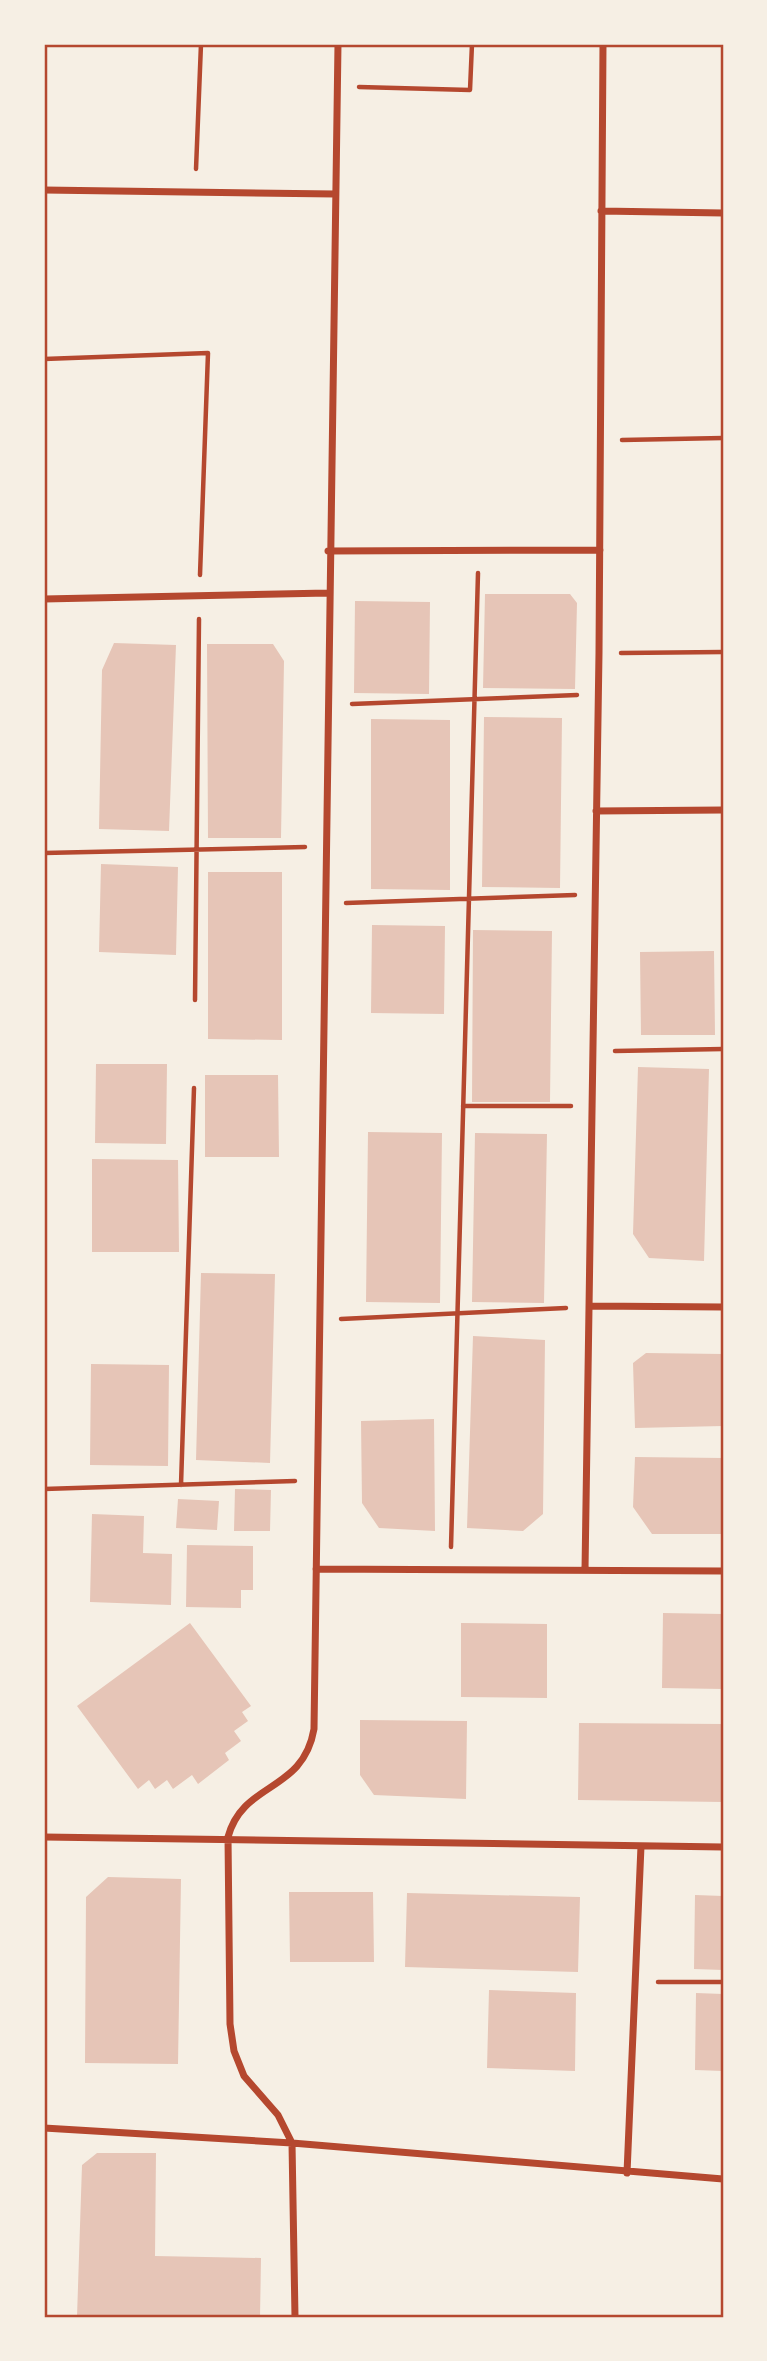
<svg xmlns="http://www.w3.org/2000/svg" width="767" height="2361" viewBox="0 0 767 2361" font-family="Quicksand,sans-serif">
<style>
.building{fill:#e6c5b7}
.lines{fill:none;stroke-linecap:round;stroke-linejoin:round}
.path{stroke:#b5482f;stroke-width:4.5}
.minor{stroke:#b5482f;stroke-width:7}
.neatline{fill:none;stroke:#b5482f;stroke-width:2.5}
</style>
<rect width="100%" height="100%" fill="#f6efe4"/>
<!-- building -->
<path class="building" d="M 485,594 L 570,594 L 577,603 L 575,689 L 483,688 Z
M 355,601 L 430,602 L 429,694 L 354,693 Z
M 114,643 L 176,645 L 169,831 L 99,829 L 102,670 Z
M 207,644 L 273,644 L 284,661 L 281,838 L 208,838 Z
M 484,717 L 562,718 L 560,888 L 482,887 Z
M 371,719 L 450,720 L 450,890 L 371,889 Z
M 101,864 L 178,867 L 176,955 L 99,952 Z
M 208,872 L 282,872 L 282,1040 L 208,1039 Z
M 372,925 L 445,926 L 444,1014 L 371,1013 Z
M 473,930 L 552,931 L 550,1102 L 472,1102 Z
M 714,951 L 715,1035 L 641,1035 L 640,952 Z
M 96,1064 L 167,1064 L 166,1144 L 95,1143 Z
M 638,1067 L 709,1069 L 704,1261 L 649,1258 L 633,1234 Z
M 205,1075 L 278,1075 L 279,1157 L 205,1157 Z
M 368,1132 L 442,1133 L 440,1303 L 366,1302 Z
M 475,1133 L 547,1134 L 544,1303 L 472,1302 Z
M 92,1159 L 178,1160 L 179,1252 L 92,1252 Z
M 201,1273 L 275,1274 L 270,1463 L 196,1460 Z
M 473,1336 L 545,1340 L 543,1514 L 523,1531 L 467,1528 Z
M 646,1353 L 723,1354 L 723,1426 L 635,1428 L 633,1363 Z
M 91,1364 L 169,1365 L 168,1466 L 90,1465 Z
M 434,1419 L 435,1531 L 379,1528 L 362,1503 L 361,1421 Z
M 635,1457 L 723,1458 L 723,1534 L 652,1534 L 633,1507 Z
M 235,1489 L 271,1490 L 270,1531 L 234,1531 Z
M 178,1499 L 219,1501 L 217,1530 L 176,1528 Z
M 92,1514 L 144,1516 L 143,1553 L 172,1554 L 171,1605 L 90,1602 Z
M 187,1545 L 253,1546 L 253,1590 L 241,1590 L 241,1608 L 186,1607 Z
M 663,1613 L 723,1614 L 723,1689 L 662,1688 Z
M 190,1623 L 251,1706 L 242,1712 L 248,1721 L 234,1731 L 241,1741 L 225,1753 L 229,1760 L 198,1784 L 192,1775 L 173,1789 L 167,1780 L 155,1789 L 149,1780 L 138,1789 L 77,1706 Z
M 461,1623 L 547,1624 L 547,1698 L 461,1697 Z
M 360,1720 L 467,1721 L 466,1799 L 374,1795 L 360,1775 Z
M 579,1723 L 723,1724 L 723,1802 L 578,1800 Z
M 108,1877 L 181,1879 L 178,2064 L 85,2063 L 86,1897 Z
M 289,1892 L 373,1892 L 374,1962 L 290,1962 Z
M 407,1893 L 580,1897 L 578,1972 L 405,1967 Z
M 695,1895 L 723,1896 L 723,1970 L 694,1969 Z
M 489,1990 L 576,1993 L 575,2071 L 487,2068 Z
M 696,1993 L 723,1994 L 723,2071 L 695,2070 Z
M 97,2153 L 156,2153 L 155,2256 L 261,2258 L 260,2317 L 77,2317 L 82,2165 Z"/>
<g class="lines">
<!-- path -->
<path class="path" d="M 359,87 L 470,90 L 472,44
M 196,169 L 201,44
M 44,359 L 208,353 L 200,575
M 622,440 L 723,438
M 621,653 L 723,652
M 352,704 L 577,695
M 44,853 L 305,847
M 346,903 L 575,895
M 195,1000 L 199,619
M 615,1051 L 723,1049
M 463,1106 L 571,1106
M 341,1319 L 566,1308
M 181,1485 L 194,1088
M 44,1489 L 295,1481
M 451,1547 L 478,573
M 658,1982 L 723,1982"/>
<!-- minor -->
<path class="minor" d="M 44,190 L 335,194
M 601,211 L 723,213
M 328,551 L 600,550
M 44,599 L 328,593
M 596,811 L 723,810
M 590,1306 L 723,1307
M 316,1569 L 723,1571
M 585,1570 L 599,653 L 603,44
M 44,1837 L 723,1847
M 44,2128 L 292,2143 L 723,2179
M 627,2173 L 641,1846
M 295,2317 L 292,2143 L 278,2115 L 244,2076 L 234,2051 L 230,2024 L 228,1837 C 243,1781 303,1793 314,1729 L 338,44"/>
</g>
<!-- border -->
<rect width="767" height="2361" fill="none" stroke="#f6efe4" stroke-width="91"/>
<rect x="46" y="46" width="676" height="2270" class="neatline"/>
</svg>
